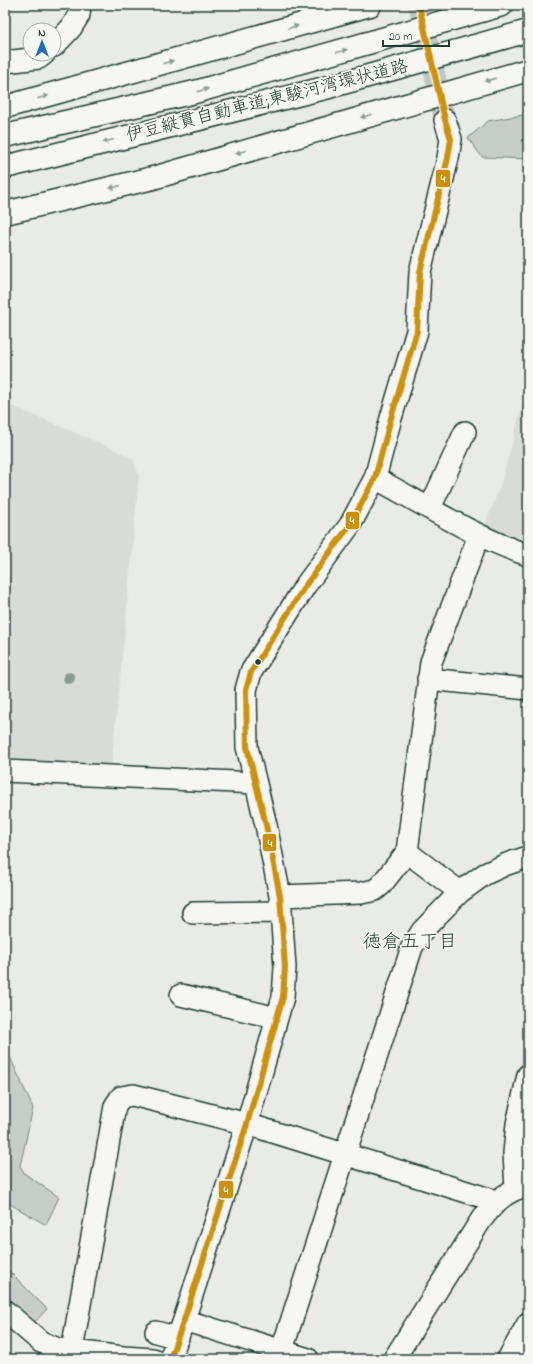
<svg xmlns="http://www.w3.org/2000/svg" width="533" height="1364" viewBox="0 0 533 1364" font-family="'Indie Flower','Klee One',sans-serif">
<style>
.built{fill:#d8dcd8}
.green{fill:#c7cec9;stroke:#73867e}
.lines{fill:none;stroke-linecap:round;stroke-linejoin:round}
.minor-tunnel{stroke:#c1c8c3;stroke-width:21;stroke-dasharray:21 10;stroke-linecap:butt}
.minor-casing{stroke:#1f3d34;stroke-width:24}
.highway-casing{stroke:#1f3d34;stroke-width:25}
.minor{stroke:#f6f6f2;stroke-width:21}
.highway{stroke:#f6f6f2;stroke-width:22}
.bus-1-casing{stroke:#f6f6f2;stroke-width:9}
.bus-1{stroke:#cc910a;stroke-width:6}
.tree{fill:#8d9b95}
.oneway{fill:#8a9a93}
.bus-dot{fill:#1f3d34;stroke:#f6f6f2;stroke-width:1.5}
.labels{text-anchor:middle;stroke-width:3.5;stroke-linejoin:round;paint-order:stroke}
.street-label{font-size:18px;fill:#1f3d34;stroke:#f6f6f2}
.neighbourhood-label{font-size:19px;fill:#1f3d34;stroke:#f6f6f2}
.line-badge{stroke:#f6f6f2;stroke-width:1.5}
.badge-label{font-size:11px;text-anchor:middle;font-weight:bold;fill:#fff}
</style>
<rect width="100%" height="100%" fill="#e9ebe7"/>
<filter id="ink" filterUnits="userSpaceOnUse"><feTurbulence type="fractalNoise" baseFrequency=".025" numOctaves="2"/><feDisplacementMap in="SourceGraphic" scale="8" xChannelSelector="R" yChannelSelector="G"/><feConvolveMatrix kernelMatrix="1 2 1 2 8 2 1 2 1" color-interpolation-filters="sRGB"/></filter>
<g filter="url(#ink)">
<!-- built -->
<path class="built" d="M 528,386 L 528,542 L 485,525 L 501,483 Z
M 12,406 L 114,449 L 133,459 L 139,475 L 124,640 L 111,767 L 5,763 L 5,423 Z"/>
<!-- green -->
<path class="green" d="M 528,114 L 528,159 L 482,157 L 468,138 L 488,121 Z
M 5,1046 L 33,1108 L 20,1166 L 25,1174 L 59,1197 L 46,1225 L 5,1201 Z
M 5,1267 L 47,1309 L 27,1330 L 5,1308 Z"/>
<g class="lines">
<!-- minor-tunnel -->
<path class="minor-tunnel" d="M 419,5 L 445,120"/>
<!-- minor casing -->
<g class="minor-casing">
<path id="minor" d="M 54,46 L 71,28 L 79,15 L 80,5
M 5,62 L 39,58 L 44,54
M 375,478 C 425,505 474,537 528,555
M 430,508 L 465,432
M 428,679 L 528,689
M 5,771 L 256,783
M 460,892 L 407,852 L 431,662 L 479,535
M 280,896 L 361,893 L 375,890 L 381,885 L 407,852
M 193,913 L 281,912
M 181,995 L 277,1018
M 516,1189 L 514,1153 L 517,1124 L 528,1075
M 5,1311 L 41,1342 L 58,1349 L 123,1357 L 153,1359
M 184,1320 L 308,1359
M 156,1332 L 178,1338
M 72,1350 L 115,1106 L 121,1097 L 133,1095 L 247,1124 L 496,1201
M 170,1359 L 184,1320 L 247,1124 L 283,997 L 285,967 L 280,896 L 266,825 L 247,747 L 246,690 L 251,672 L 305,586 L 350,525 L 375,478 L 391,418 L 417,331 L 420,272 L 448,158 L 451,139 L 445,120
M 279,1359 L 412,947 L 422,931 L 460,892 L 485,874 L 507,864 L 528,857
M 394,1359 L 481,1220 C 496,1201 504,1192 528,1185
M 508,1359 L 528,1323"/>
</g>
<!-- highway casing -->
<g class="highway-casing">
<path id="highway" d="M 5,107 L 370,5
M 5,136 L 195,92 L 502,5
M 5,167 L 329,87 L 528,31
M 5,213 L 153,178 L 528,70"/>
</g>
<!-- minor -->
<use href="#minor" class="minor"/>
<!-- highway -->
<use href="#highway" class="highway"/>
<!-- bus-1 casing -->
<g class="bus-1-casing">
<path id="bus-1" d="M 170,1359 L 184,1320 L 247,1124 L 283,997 L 285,967 L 280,896 L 266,825 L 247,747 L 246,690 L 251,672 L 305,586 L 350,525 L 375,478 L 391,418 L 417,331 L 420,272 L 448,158 L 451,139 L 445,120 L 419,5"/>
</g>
<!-- bus-1 -->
<use href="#bus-1" class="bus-1"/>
</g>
<!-- trees -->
<circle class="tree" cx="69" cy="678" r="6"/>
<!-- one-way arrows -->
<defs><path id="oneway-solid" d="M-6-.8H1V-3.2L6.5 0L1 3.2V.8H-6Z"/></defs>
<g class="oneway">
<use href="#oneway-solid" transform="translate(293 27) rotate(-16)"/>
<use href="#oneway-solid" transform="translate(342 51) rotate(-16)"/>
<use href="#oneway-solid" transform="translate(168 62) rotate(-16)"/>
<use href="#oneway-solid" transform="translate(490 80) rotate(164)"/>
<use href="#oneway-solid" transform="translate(203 90) rotate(-16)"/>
<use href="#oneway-solid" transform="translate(43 97) rotate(-16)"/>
<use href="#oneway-solid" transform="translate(366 116) rotate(164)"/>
<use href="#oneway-solid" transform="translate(108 141) rotate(166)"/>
<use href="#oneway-solid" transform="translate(241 152) rotate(164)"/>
<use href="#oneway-solid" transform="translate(115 187) rotate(167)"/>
</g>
</g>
<!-- markers -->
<circle class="bus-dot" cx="258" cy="662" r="3.5"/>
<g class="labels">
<!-- street labels -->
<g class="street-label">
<text transform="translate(267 100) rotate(-14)" y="6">伊豆縦貫自動車道;東駿河湾環状道路</text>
</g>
<!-- neighbourhood labels -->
<g class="neighbourhood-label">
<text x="410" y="947">徳倉五丁目</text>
</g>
</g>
<g class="line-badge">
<rect x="435" y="169" width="16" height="19" rx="4" fill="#cc910a"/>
<rect x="345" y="511" width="15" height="19" rx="4" fill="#cc910a"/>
<rect x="262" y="833" width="15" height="19" rx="4" fill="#cc910a"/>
<rect x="218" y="1180" width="16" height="19" rx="4" fill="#cc910a"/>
</g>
<g class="badge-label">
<text x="443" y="182">4</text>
<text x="352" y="524">4</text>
<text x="270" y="847">4</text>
<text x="226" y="1194">4</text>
</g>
<!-- margin -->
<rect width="533" height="1364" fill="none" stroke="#f6f6f2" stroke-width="20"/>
<rect x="10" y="10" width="513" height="1344" fill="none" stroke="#1f3d34" stroke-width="1.5" filter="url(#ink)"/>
<!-- north arrow -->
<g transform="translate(42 42)"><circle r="19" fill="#f6f6f2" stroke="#a0aca6"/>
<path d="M0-3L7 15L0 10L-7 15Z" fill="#1f6fb2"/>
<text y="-6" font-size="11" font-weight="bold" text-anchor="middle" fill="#1f3d34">N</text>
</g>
<!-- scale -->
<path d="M383 40v6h66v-6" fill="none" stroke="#1f3d34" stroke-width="2"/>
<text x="389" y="40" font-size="12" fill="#1f3d34" stroke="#f6f6f2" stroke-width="3" paint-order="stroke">20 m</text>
</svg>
